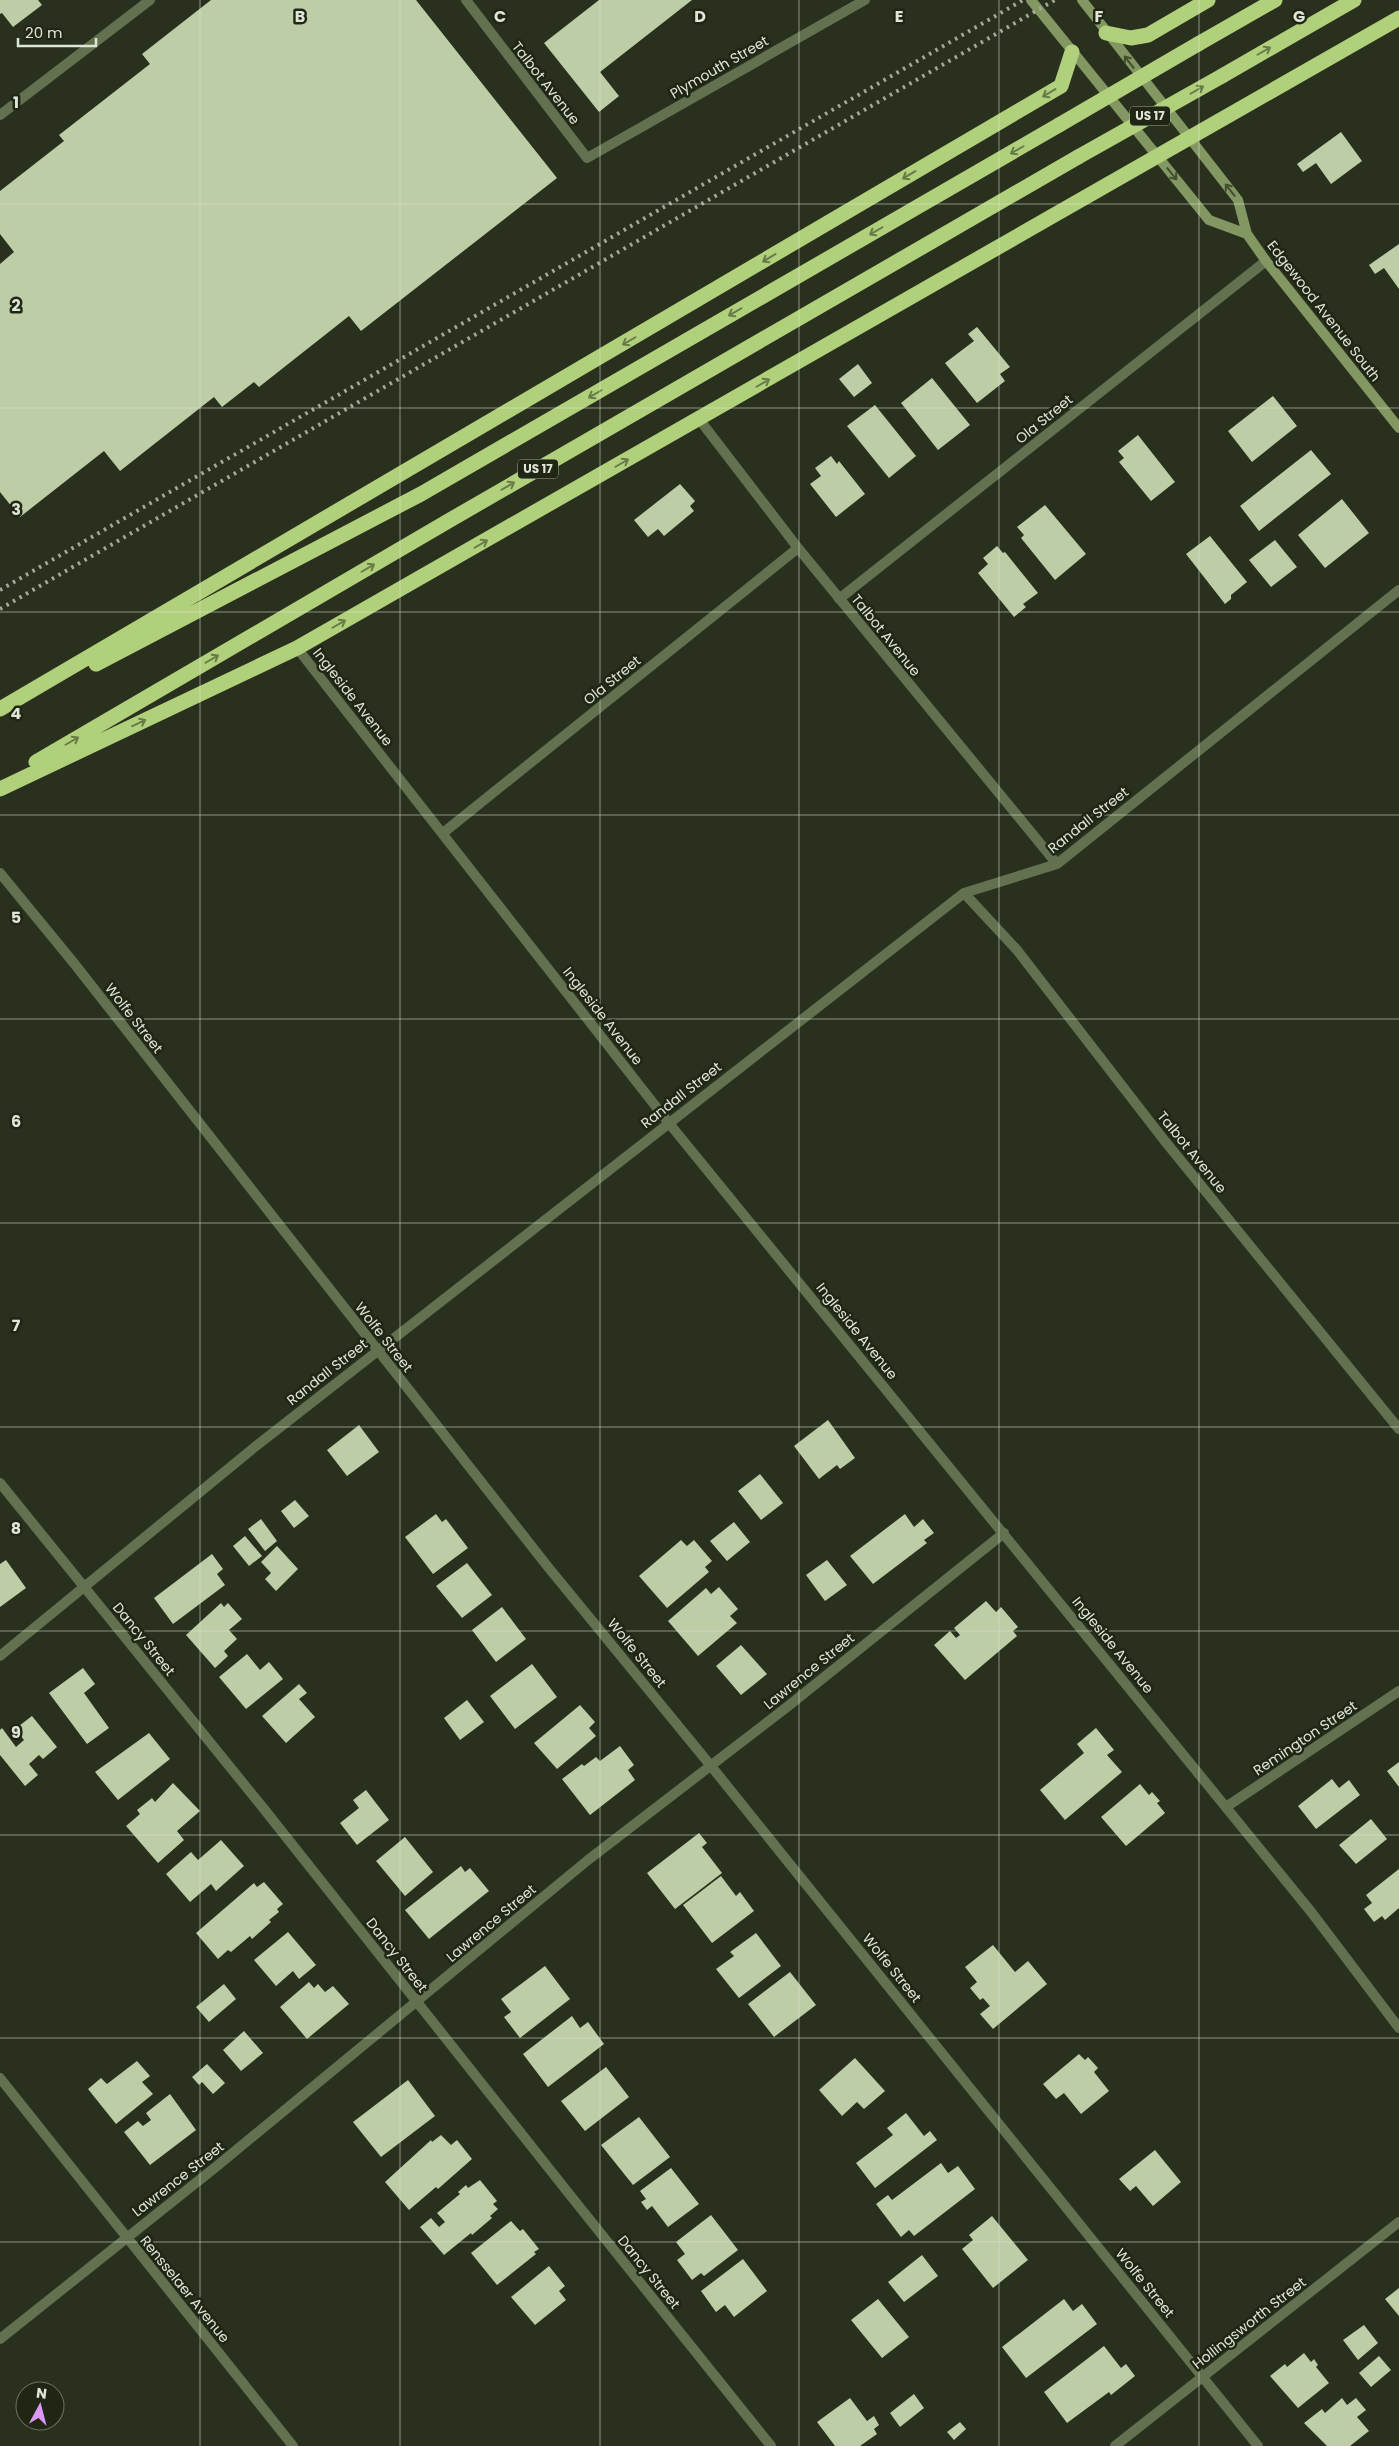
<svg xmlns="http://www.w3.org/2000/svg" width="1399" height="2446" viewBox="0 0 1399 2446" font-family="Poppins,sans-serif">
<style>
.building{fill:#bdcda6}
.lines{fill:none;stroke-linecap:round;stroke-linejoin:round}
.street{stroke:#647150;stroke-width:10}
.secondary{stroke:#839762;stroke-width:10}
.highway{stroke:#b0d07b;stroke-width:15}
.rail{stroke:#a3a99a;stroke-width:4;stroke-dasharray:2.5 5;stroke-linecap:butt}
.highway-bridge{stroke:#b0d07b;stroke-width:15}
.oneway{stroke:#687b47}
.oneway2{stroke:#424e2f}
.grid{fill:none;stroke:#e0e5d9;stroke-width:1;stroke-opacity:0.55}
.labels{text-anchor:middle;stroke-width:5;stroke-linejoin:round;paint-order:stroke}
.shield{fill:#1f2613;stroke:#a6ac9e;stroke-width:1}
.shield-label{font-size:12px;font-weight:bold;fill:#e0e5d9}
.street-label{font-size:14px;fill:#e0e5d9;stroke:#1f2613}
.grid-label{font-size:16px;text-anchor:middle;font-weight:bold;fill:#e0e5d9;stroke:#1f2613;stroke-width:5;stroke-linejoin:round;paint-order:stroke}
</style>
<rect width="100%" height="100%" fill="#29301d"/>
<!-- building -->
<path class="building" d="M 0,0 L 38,0 L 42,5 L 13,27 L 2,13 L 0,14 Z
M 211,0 L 416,0 L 557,178 L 361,331 L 349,316 L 259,387 L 254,382 L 222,407 L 214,397 L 120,471 L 104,451 L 20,517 L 0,492 L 0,264 L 14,252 L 0,234 L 0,191 L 64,141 L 59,135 L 150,64 L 142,54 Z
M 599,0 L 692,0 L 600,72 L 619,96 L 599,112 L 544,43 Z
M 1341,132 L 1362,161 L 1331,184 L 1316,163 L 1303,172 L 1297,164 Z
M 1399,244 L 1399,289 L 1384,268 L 1375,274 L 1369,265 Z
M 977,327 L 1010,367 L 1000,374 L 1005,381 L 977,403 L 945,363 L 974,341 L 968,334 Z
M 858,364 L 872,383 L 854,397 L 839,379 Z
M 932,378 L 970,425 L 938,450 L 901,403 Z
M 1273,396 L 1297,426 L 1252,462 L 1228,431 Z
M 875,405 L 916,456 L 889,478 L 847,426 Z
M 1138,435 L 1175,482 L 1151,501 L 1119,462 L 1124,458 L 1118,451 Z
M 1311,450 L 1331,474 L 1259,531 L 1240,506 Z
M 831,456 L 837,464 L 839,461 L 865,494 L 836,517 L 810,484 L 821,476 L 815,468 Z
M 680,484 L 695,501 L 690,506 L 694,511 L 664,536 L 658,529 L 648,537 L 634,520 Z
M 1342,499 L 1369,533 L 1325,568 L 1298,535 Z
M 1045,505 L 1086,554 L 1055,580 L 1021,538 L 1024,535 L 1017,527 Z
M 1210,536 L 1247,582 L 1231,595 L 1231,599 L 1225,604 L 1186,554 Z
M 1275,540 L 1297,567 L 1271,587 L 1249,560 Z
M 997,546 L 1003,553 L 1005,552 L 1038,593 L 1023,604 L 1026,607 L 1014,617 L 978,573 L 988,564 L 983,558 Z
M 828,1420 L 855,1458 L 840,1469 L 837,1465 L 819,1479 L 794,1446 Z
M 359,1425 L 379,1452 L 347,1476 L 327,1450 Z
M 760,1474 L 783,1503 L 761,1520 L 738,1491 Z
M 295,1500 L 309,1516 L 294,1528 L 281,1511 Z
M 436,1514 L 442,1522 L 446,1519 L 468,1548 L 433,1574 L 405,1537 Z
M 905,1514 L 914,1527 L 923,1519 L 934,1533 L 924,1540 L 927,1543 L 873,1584 L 850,1556 Z
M 261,1519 L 277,1541 L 265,1551 L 248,1529 Z
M 734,1522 L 750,1542 L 727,1561 L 710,1541 Z
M 245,1536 L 262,1556 L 249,1566 L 233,1546 Z
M 681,1540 L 687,1546 L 694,1540 L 712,1561 L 705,1567 L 709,1572 L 667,1608 L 639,1576 Z
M 277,1546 L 298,1569 L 276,1591 L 265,1579 L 271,1573 L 261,1562 Z
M 212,1554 L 223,1569 L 217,1574 L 225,1585 L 173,1624 L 154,1598 Z
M 6,1560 L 26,1588 L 0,1607 L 0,1564 Z
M 827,1560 L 847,1585 L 825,1601 L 806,1575 Z
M 467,1563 L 492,1595 L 462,1618 L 436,1586 Z
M 719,1587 L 738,1609 L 730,1616 L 737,1623 L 698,1656 L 668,1621 L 706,1588 L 711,1594 Z
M 986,1601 L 996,1612 L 1001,1607 L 1018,1627 L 1013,1631 L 1017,1636 L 965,1680 L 934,1645 L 950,1631 L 956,1638 L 960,1635 L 954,1628 Z
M 221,1603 L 224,1607 L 228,1603 L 242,1619 L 229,1630 L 237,1639 L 224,1651 L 228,1656 L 215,1668 L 186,1635 Z
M 502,1607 L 526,1639 L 496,1662 L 472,1630 Z
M 741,1645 L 767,1674 L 741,1695 L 716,1666 Z
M 247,1654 L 260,1670 L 269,1662 L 283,1679 L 246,1709 L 219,1677 Z
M 532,1664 L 557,1697 L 515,1729 L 490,1696 Z
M 83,1668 L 95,1684 L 84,1693 L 109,1728 L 87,1744 L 49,1693 Z
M 299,1684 L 307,1693 L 299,1699 L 315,1717 L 286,1743 L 262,1716 Z
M 467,1700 L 484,1722 L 460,1740 L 444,1718 Z
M 580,1705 L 595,1722 L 589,1728 L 596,1736 L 557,1769 L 534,1743 Z
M 32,1716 L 57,1747 L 43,1759 L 39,1755 L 29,1764 L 38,1775 L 25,1786 L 0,1755 L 0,1730 L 2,1728 L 16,1747 L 24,1740 L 15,1729 Z
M 1096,1728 L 1114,1750 L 1107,1755 L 1122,1772 L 1065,1820 L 1040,1790 L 1084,1753 L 1077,1744 Z
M 149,1733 L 170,1759 L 118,1800 L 95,1772 Z
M 620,1746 L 634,1765 L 628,1770 L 635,1780 L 590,1815 L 562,1779 L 582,1764 L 584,1766 L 596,1757 L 600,1761 Z
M 1399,1762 L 1399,1787 L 1387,1771 Z
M 1332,1779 L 1339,1788 L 1349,1780 L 1360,1795 L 1316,1829 L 1298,1806 Z
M 173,1783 L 200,1811 L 177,1831 L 184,1840 L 158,1863 L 126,1826 L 140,1814 L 137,1810 L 152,1798 L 155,1802 Z
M 1140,1784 L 1149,1795 L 1152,1792 L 1160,1801 L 1157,1803 L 1165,1813 L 1126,1846 L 1101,1817 Z
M 366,1790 L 389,1820 L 357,1845 L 340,1823 L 359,1808 L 353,1800 Z
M 1371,1819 L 1387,1839 L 1356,1864 L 1339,1845 Z
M 699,1833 L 707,1843 L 702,1847 L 722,1873 L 675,1909 L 647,1873 Z
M 405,1837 L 433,1872 L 405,1896 L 376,1861 Z
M 221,1840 L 244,1866 L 216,1891 L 211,1884 L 190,1902 L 166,1874 L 191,1852 L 198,1860 Z
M 461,1866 L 465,1872 L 470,1868 L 489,1891 L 429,1939 L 405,1910 Z
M 1399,1869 L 1399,1908 L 1385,1920 L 1382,1916 L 1374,1922 L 1364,1909 L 1372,1903 L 1366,1895 Z
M 721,1876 L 736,1896 L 740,1892 L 754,1911 L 712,1943 L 683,1905 Z
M 264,1882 L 283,1904 L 277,1909 L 279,1912 L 269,1920 L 271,1922 L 252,1939 L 250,1936 L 231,1952 L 228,1950 L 218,1959 L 196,1933 L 254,1883 L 257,1887 Z
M 288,1932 L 316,1965 L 299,1979 L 293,1971 L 276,1986 L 254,1960 Z
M 756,1933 L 781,1966 L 739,1998 L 716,1969 L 734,1956 L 730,1952 Z
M 993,1945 L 1015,1972 L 1028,1961 L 1047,1984 L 993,2029 L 980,2014 L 990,2006 L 983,1998 L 980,2000 L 970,1988 L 977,1982 L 965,1967 Z
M 545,1966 L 570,1999 L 520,2038 L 504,2017 L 511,2012 L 501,1999 Z
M 790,1972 L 816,2005 L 774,2037 L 748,2004 Z
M 309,1982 L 314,1988 L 318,1984 L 325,1992 L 333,1986 L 349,2004 L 307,2039 L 280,2007 Z
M 224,1984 L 236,1999 L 209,2022 L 196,2007 Z
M 572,2016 L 580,2028 L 588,2022 L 604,2044 L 548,2087 L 523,2054 Z
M 244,2031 L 263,2053 L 241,2071 L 223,2050 Z
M 1079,2054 L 1085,2060 L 1088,2057 L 1098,2068 L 1094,2072 L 1109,2091 L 1081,2114 L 1064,2093 L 1056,2099 L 1043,2084 Z
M 855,2058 L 885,2091 L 864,2109 L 857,2102 L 842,2116 L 819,2090 Z
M 137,2061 L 150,2076 L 142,2082 L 153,2094 L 116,2124 L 88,2089 L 101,2078 L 107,2084 Z
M 207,2064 L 225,2083 L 213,2094 L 202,2082 L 199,2085 L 192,2077 Z
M 606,2067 L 629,2097 L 585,2131 L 561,2101 Z
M 408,2080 L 435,2116 L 381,2157 L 353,2122 Z
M 170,2094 L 196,2130 L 150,2165 L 124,2132 L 138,2121 L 143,2126 L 151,2120 L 146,2113 Z
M 906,2113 L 924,2136 L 930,2131 L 937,2140 L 875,2188 L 856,2163 L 893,2135 L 887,2128 Z
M 639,2117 L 670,2157 L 633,2185 L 601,2145 Z
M 441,2135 L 451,2145 L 457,2140 L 472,2159 L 438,2189 L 436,2187 L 409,2210 L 385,2182 L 431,2140 L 432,2142 Z
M 1155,2150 L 1181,2182 L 1153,2206 L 1136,2186 L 1130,2191 L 1119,2179 Z
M 941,2163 L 948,2173 L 958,2166 L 975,2189 L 914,2236 L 909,2230 L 901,2237 L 876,2204 L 888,2195 L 892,2200 Z
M 671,2168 L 699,2204 L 668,2227 L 652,2206 L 647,2210 L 641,2202 L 646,2199 L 640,2191 Z
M 480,2180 L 497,2201 L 493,2204 L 498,2209 L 490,2216 L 492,2218 L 472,2235 L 471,2233 L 444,2255 L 420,2227 L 431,2218 L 439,2227 L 445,2222 L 437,2213 L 460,2194 L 458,2192 L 466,2185 L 468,2188 Z
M 711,2215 L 738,2250 L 704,2276 L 701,2273 L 692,2280 L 677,2260 L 685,2254 L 676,2242 Z
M 992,2216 L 1028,2260 L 993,2288 L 962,2249 L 973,2240 L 969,2235 Z
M 511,2221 L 520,2231 L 523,2229 L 539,2249 L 534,2252 L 536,2254 L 497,2285 L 471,2253 Z
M 922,2255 L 938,2276 L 904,2302 L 888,2282 Z
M 743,2259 L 767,2291 L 734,2317 L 725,2305 L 716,2312 L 701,2291 Z
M 549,2266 L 565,2286 L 559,2291 L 566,2300 L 535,2325 L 511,2297 Z
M 1399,2288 L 1399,2316 L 1385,2299 Z
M 878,2299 L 909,2337 L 882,2358 L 851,2320 Z
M 1064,2299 L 1073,2311 L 1082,2304 L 1097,2324 L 1026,2378 L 1002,2347 Z
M 1364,2325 L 1378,2343 L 1358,2360 L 1343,2340 Z
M 1104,2346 L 1121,2368 L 1126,2364 L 1135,2376 L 1111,2395 L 1109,2392 L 1067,2423 L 1044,2392 Z
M 1304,2353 L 1311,2362 L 1314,2359 L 1318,2365 L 1316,2367 L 1329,2383 L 1298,2408 L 1270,2376 L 1285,2364 L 1287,2367 Z
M 1379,2356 L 1391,2370 L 1371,2387 L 1359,2373 Z
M 914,2394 L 924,2408 L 900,2427 L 890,2413 Z
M 850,2398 L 867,2421 L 874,2416 L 879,2425 L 874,2429 L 877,2434 L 860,2446 L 835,2446 L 817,2422 Z
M 1342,2398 L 1347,2405 L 1356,2398 L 1366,2410 L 1357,2417 L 1369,2431 L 1350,2446 L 1327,2446 L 1304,2423 L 1322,2409 L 1325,2413 Z
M 960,2422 L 966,2429 L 954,2440 L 947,2432 Z"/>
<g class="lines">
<!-- street -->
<path class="street" d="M 466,0 L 587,158 L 865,0
M 0,115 L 150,0
M 699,419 L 798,548 L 1057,864
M 839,599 L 1266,261
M 297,648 L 668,1122 L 1312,1913 L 1399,2028
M 443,833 L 798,548
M 0,873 L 73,962 L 548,1567 L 711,1766 L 1258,2446
M 964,893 L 1017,950 L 1164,1140 L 1399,1429
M 0,1483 L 264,1809 L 570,2195 L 771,2446
M 0,1656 L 256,1446 L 964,893 L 1057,864 L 1399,590
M 1226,1807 L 1399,1691
M 0,2078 L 293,2446
M 0,2339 L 217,2166 L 588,1860 L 787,1707 L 1004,1533
M 1115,2446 L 1399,2222"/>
<!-- secondary -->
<path class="secondary" d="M 1031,0 L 1209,220 L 1247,234
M 1082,0 L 1238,200 L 1247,234 L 1266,261 L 1399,428"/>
<!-- highway -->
<path class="highway" d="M 1106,33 L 1131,38 L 1148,35 L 1208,0
M 1198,44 L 1275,0
M 1222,76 L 1354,0
M 96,664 L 421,494 L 1059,125
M 0,709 L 1061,86 L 1072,52
M 36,762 L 450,520 L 1078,157
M 0,789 L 297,648 L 1399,18"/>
<!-- rail -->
<path class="rail" d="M 0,590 L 1023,0
M 0,609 L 1055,0"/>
<!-- highway-bridge -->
<path class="highway-bridge" d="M 1059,125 L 1198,44
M 1078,157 L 1222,76"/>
</g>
<!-- one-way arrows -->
<defs><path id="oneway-shaft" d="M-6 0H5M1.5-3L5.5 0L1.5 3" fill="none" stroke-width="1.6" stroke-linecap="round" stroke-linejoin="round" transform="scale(1.25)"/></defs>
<g class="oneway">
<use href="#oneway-shaft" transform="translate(1264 51) rotate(-30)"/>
<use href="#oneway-shaft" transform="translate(1197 90) rotate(-30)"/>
<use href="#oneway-shaft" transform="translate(1049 93) rotate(149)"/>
<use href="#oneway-shaft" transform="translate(1017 150) rotate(150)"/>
<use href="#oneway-shaft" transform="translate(909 175) rotate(149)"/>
<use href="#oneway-shaft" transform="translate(876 231) rotate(150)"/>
<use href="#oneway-shaft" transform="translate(769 258) rotate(149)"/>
<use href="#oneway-shaft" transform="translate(735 312) rotate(150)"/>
<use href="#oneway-shaft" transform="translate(629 341) rotate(150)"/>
<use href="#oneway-shaft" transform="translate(763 383) rotate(-30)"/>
<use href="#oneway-shaft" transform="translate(595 394) rotate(150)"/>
<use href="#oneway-shaft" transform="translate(622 463) rotate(-30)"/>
<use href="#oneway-shaft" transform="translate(508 486) rotate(-30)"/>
<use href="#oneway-shaft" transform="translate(481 544) rotate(-30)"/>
<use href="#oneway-shaft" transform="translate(368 568) rotate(-30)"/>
<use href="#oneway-shaft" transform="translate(339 624) rotate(-30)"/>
<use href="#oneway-shaft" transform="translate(212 659) rotate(-30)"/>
<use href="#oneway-shaft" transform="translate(139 723) rotate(-25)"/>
<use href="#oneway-shaft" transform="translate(72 741) rotate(-30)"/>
</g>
<g class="oneway2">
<use href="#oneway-shaft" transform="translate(1129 62) rotate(-128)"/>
<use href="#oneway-shaft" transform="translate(1172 174) rotate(51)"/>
<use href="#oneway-shaft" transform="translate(1230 190) rotate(-128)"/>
</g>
<!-- grid -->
<path class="grid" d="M 200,0 L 200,2446M 400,0 L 400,2446M 600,0 L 600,2446M 799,0 L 799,2446M 999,0 L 999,2446M 1199,0 L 1199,2446M 0,204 L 1399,204M 0,408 L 1399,408M 0,612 L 1399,612M 0,815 L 1399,815M 0,1019 L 1399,1019M 0,1223 L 1399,1223M 0,1427 L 1399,1427M 0,1631 L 1399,1631M 0,1835 L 1399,1835M 0,2038 L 1399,2038M 0,2242 L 1399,2242"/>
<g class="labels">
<!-- shield labels -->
<g class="shield">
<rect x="1130" y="106.5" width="40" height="19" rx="4"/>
<rect x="518" y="459.5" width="40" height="19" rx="4"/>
</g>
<g class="shield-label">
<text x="1150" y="120">US 17</text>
<text x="538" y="473">US 17</text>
</g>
<!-- street labels -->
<g class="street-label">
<text transform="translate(719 67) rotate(-30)" y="5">Plymouth Street</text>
<text transform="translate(546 83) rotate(52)" y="5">Talbot Avenue</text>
<text transform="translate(1324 311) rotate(52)" y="5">Edgewood Avenue South</text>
<text transform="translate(1044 419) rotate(-39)" y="5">Ola Street</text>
<text transform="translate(886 635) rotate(51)" y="5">Talbot Avenue</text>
<text transform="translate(612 680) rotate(-39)" y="5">Ola Street</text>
<text transform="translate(353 697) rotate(52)" y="5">Ingleside Avenue</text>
<text transform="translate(1088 820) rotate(-38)" y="5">Randall Street</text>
<text transform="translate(603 1016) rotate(52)" y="5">Ingleside Avenue</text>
<text transform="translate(134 1018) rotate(52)" y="5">Wolfe Street</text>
<text transform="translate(681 1095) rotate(-38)" y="5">Randall Street</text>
<text transform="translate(1192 1152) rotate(51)" y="5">Talbot Avenue</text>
<text transform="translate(857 1331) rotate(51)" y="5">Ingleside Avenue</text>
<text transform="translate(384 1337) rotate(52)" y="5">Wolfe Street</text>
<text transform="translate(327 1372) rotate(-38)" y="5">Randall Street</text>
<text transform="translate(144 1639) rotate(51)" y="5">Dancy Street</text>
<text transform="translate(1113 1645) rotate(51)" y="5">Ingleside Avenue</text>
<text transform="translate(637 1653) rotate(51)" y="5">Wolfe Street</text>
<text transform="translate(809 1671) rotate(-39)" y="5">Lawrence Street</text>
<text transform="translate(1305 1738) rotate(-34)" y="5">Remington Street</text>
<text transform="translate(491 1923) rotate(-40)" y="5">Lawrence Street</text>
<text transform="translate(397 1955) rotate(52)" y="5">Dancy Street</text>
<text transform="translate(892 1968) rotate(51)" y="5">Wolfe Street</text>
<text transform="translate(178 2179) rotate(-38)" y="5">Lawrence Street</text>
<text transform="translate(649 2272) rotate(51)" y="5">Dancy Street</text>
<text transform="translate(1145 2283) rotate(51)" y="5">Wolfe Street</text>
<text transform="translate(185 2289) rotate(51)" y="5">Rensselaer Avenue</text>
<text transform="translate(1249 2323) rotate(-38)" y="5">Hollingsworth Street</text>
</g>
</g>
<g class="grid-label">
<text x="300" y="22">B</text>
<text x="500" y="22">C</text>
<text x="700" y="22">D</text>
<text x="899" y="22">E</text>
<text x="1099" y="22">F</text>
<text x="1299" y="22">G</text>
<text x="16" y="108">1</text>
<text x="16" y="311">2</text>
<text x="16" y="515">3</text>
<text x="16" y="719">4</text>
<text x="16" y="923">5</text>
<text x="16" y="1127">6</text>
<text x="16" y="1331">7</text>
<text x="16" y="1534">8</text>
<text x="16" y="1738">9</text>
</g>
<!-- north arrow -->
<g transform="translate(40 2406) rotate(7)"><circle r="24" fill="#1f2613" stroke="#6c7262"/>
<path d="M0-4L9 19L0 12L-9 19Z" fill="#db99f5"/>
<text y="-8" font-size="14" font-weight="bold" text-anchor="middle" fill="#e0e5d9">N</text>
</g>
<!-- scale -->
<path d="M18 38v8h78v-8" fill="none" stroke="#e0e5d9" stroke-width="2.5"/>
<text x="25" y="38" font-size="15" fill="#e0e5d9" stroke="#1f2613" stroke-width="4" paint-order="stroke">20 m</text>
</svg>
